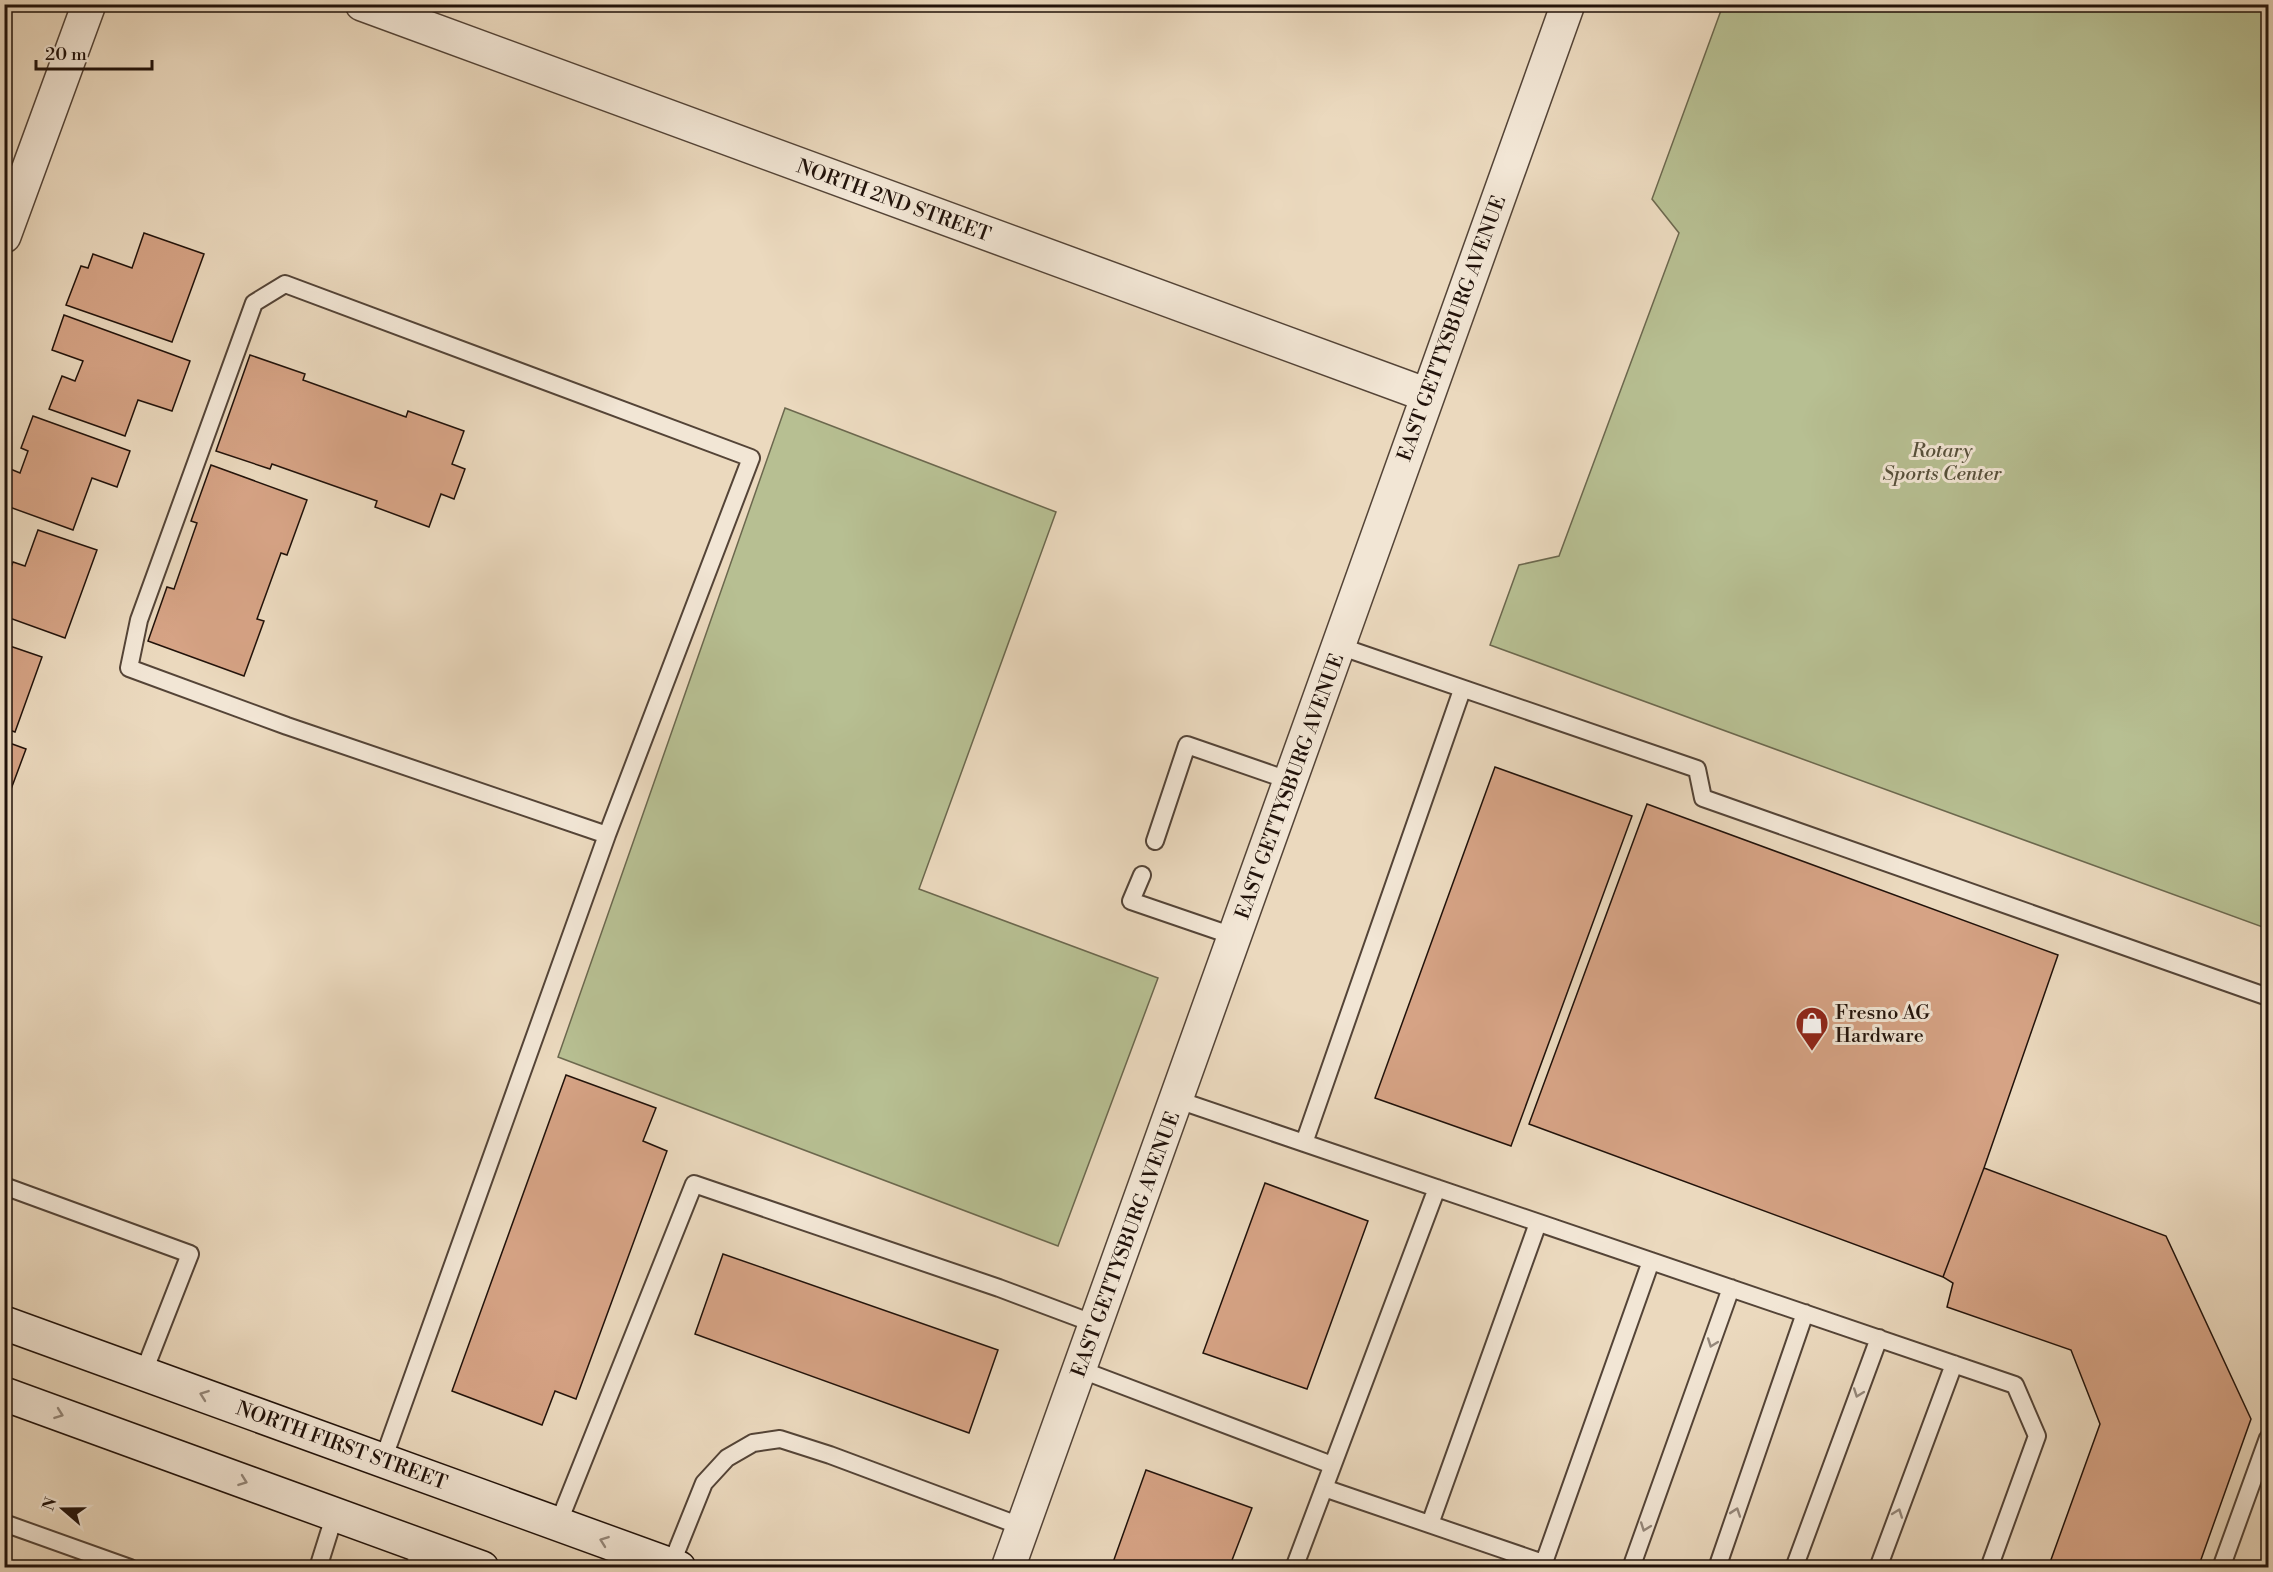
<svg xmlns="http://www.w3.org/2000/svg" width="2273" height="1572" viewBox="0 0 2273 1572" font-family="'Libre Bodoni',serif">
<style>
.green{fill:#b7bf92;stroke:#6c684e;stroke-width:1.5}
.building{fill:#d6a385;stroke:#21120a;stroke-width:1.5}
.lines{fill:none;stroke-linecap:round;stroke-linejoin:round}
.service-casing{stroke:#544437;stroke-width:20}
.minor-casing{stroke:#544437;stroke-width:36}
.tertiary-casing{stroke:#544437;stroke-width:36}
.secondary-casing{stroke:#21120a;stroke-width:36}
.service{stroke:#f2e6d5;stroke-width:16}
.minor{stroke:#f2e6d5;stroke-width:33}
.tertiary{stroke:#f2e6d5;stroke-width:33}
.secondary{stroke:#f2e6d5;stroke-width:33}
.oneway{stroke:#94877a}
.labels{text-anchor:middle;stroke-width:6;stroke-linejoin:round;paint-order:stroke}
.street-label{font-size:20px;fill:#21120a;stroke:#f2e6d5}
.park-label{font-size:20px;font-style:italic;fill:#564f3a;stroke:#f2e6d5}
.poi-label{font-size:20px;fill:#21120a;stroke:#f2e6d5;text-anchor:start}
</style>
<rect width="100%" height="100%" fill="#ebd9be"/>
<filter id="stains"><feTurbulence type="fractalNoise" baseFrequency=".00333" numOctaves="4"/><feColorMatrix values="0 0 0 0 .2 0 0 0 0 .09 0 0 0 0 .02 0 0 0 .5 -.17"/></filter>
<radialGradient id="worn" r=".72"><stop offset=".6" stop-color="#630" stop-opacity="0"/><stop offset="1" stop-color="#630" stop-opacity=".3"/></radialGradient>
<!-- green -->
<path class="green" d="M 1723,5 L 2268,5 L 2268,929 L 1490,645 L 1519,565 L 1559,556 L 1679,233 L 1652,199 Z
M 785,408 L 1056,512 L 919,889 L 1158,978 L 1058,1246 L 558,1057 Z"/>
<!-- building -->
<path class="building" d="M 144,233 L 204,254 L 172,342 L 66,305 L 81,266 L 88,268 L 93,254 L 132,268 Z
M 64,315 L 190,361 L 172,411 L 138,400 L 125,436 L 49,409 L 62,376 L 75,381 L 83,361 L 52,350 Z
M 250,355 L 305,374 L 303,380 L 406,417 L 408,411 L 464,431 L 452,464 L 465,469 L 454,499 L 441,494 L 429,527 L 375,507 L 377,501 L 272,464 L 270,469 L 216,451 Z
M 33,416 L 130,451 L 117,487 L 92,478 L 73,530 L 4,505 L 4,477 L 8,468 L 20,473 L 28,451 L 21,448 Z
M 211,465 L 307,500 L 287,555 L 281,553 L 257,619 L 264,621 L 244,676 L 148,641 L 167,587 L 174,589 L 197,523 L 191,521 Z
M 38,530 L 97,550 L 65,638 L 4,616 L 4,573 L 8,575 L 13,562 L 25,566 Z
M 4,644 L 42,657 L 15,732 L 4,728 Z
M 4,741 L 26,749 L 4,808 Z
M 1495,767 L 1632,816 L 1511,1146 L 1375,1098 Z
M 1647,804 L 2058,955 L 1984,1168 L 1943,1277 L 1529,1124 Z
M 566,1075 L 656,1108 L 643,1141 L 667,1151 L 576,1399 L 555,1391 L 542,1425 L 452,1391 Z
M 1984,1168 L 2166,1236 L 2251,1419 L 2198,1568 L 2048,1568 L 2100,1424 L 2071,1350 L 1947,1307 L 1953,1283 L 1943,1277 Z
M 1265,1183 L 1368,1221 L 1307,1389 L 1203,1353 Z
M 723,1254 L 998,1350 L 969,1433 L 695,1334 Z
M 1146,1470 L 1252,1508 L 1229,1568 L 1111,1568 Z"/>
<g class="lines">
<!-- service casing -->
<g class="service-casing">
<path id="service" d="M 1339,646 L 1697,769 L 1703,798 L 2268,997
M 1155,841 L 1187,745 L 1291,781
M 1142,875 L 1131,901 L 1236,937
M 1178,1100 L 2015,1385 L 2037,1436 L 1989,1568
M 1304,1143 L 1462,690
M 4,1186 L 190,1254 L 143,1374
M 1079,1369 L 1332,1465
M 383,1460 L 607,835 L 287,726 L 129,668 L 139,620 L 254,303 L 285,284 L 751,458 L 607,835
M 1324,1488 L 1543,1563
M 4,1523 L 130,1568
M 558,1524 L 694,1184 L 999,1288 L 1095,1324
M 1430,1524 L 1538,1223
M 671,1565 L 704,1483 L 727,1458 L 753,1443 L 780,1439 L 830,1455 L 1023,1527
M 318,1568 L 335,1514
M 414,1568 L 421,1546
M 1294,1568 L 1437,1188
M 1542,1568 L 1651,1261
M 1631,1568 L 1731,1288
M 1717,1568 L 1805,1313
M 1794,1568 L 1879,1338
M 1878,1568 L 1954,1364
M 2221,1568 L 2268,1438"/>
</g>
<!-- minor casing -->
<g class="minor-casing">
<path id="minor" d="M 362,4 L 1427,395
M 4,236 L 89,4"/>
</g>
<!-- tertiary casing -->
<g class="tertiary-casing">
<path id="tertiary" d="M 1008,1568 C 1198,1047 1379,525 1568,4"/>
</g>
<!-- secondary casing -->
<g class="secondary-casing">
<path id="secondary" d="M 4,1323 L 679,1568
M 4,1394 L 482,1568"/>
</g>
<!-- service -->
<use href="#service" class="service"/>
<!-- minor -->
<use href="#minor" class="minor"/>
<!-- tertiary -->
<use href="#tertiary" class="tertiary"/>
<!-- secondary -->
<use href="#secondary" class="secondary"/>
</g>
<!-- one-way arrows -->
<defs><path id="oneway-chevron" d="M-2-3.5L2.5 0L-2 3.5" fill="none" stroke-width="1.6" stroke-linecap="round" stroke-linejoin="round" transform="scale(1.5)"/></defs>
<g class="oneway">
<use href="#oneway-chevron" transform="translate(1712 1343) rotate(110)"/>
<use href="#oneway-chevron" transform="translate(1858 1393) rotate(110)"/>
<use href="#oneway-chevron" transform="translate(204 1395) rotate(-160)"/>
<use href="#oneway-chevron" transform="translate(59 1414) rotate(20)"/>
<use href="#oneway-chevron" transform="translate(243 1481) rotate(20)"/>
<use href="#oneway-chevron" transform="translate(1736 1512) rotate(-71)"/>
<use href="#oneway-chevron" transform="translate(1898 1513) rotate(-70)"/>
<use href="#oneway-chevron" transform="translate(1645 1527) rotate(110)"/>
<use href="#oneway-chevron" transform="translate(604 1541) rotate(-160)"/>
</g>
<!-- icons -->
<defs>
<g id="shop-pin" transform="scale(1.725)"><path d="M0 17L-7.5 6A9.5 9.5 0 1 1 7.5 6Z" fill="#8f2418" stroke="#f2e6d5"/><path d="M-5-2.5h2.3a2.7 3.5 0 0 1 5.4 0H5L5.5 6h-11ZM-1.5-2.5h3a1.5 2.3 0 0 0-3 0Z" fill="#fff"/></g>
</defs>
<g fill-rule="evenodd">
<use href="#shop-pin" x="1812" y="1023"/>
</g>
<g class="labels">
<!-- street labels -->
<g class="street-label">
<text transform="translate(894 200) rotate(20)" y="7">NORTH 2ND STREET</text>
<text transform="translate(1451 328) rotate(-70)" y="7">EAST GETTYSBURG AVENUE</text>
<text transform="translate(1289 786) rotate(-70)" y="7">EAST GETTYSBURG AVENUE</text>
<text transform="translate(1125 1244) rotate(-70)" y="7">EAST GETTYSBURG AVENUE</text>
<text transform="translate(342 1445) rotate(20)" y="7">NORTH FIRST STREET</text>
</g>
<!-- park labels -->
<g class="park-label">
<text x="1942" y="457">Rotary<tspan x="1942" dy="23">Sports Center</tspan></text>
</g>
<!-- poi labels -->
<g class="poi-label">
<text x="1835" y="1019">Fresno AG<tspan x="1835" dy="23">Hardware</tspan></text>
</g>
</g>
<!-- margin -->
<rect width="2273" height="1572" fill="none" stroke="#ebd9be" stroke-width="24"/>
<rect x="6" y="6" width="2261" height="1560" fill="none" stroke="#21120a" stroke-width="3"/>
<rect x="12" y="12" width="2249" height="1548" fill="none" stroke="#21120a" stroke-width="1.5"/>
<!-- north arrow -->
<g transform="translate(63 1509) rotate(290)" stroke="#f2e6d5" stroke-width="4.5" paint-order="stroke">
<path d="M0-4.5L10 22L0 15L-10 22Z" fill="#21120a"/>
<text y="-9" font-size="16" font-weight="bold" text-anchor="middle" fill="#21120a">N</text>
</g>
<!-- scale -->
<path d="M36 60v9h116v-9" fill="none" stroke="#21120a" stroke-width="3"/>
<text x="45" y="60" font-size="18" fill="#21120a" stroke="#f2e6d5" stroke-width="4.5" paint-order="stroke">20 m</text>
<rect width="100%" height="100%" filter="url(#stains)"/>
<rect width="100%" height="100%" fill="url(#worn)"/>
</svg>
